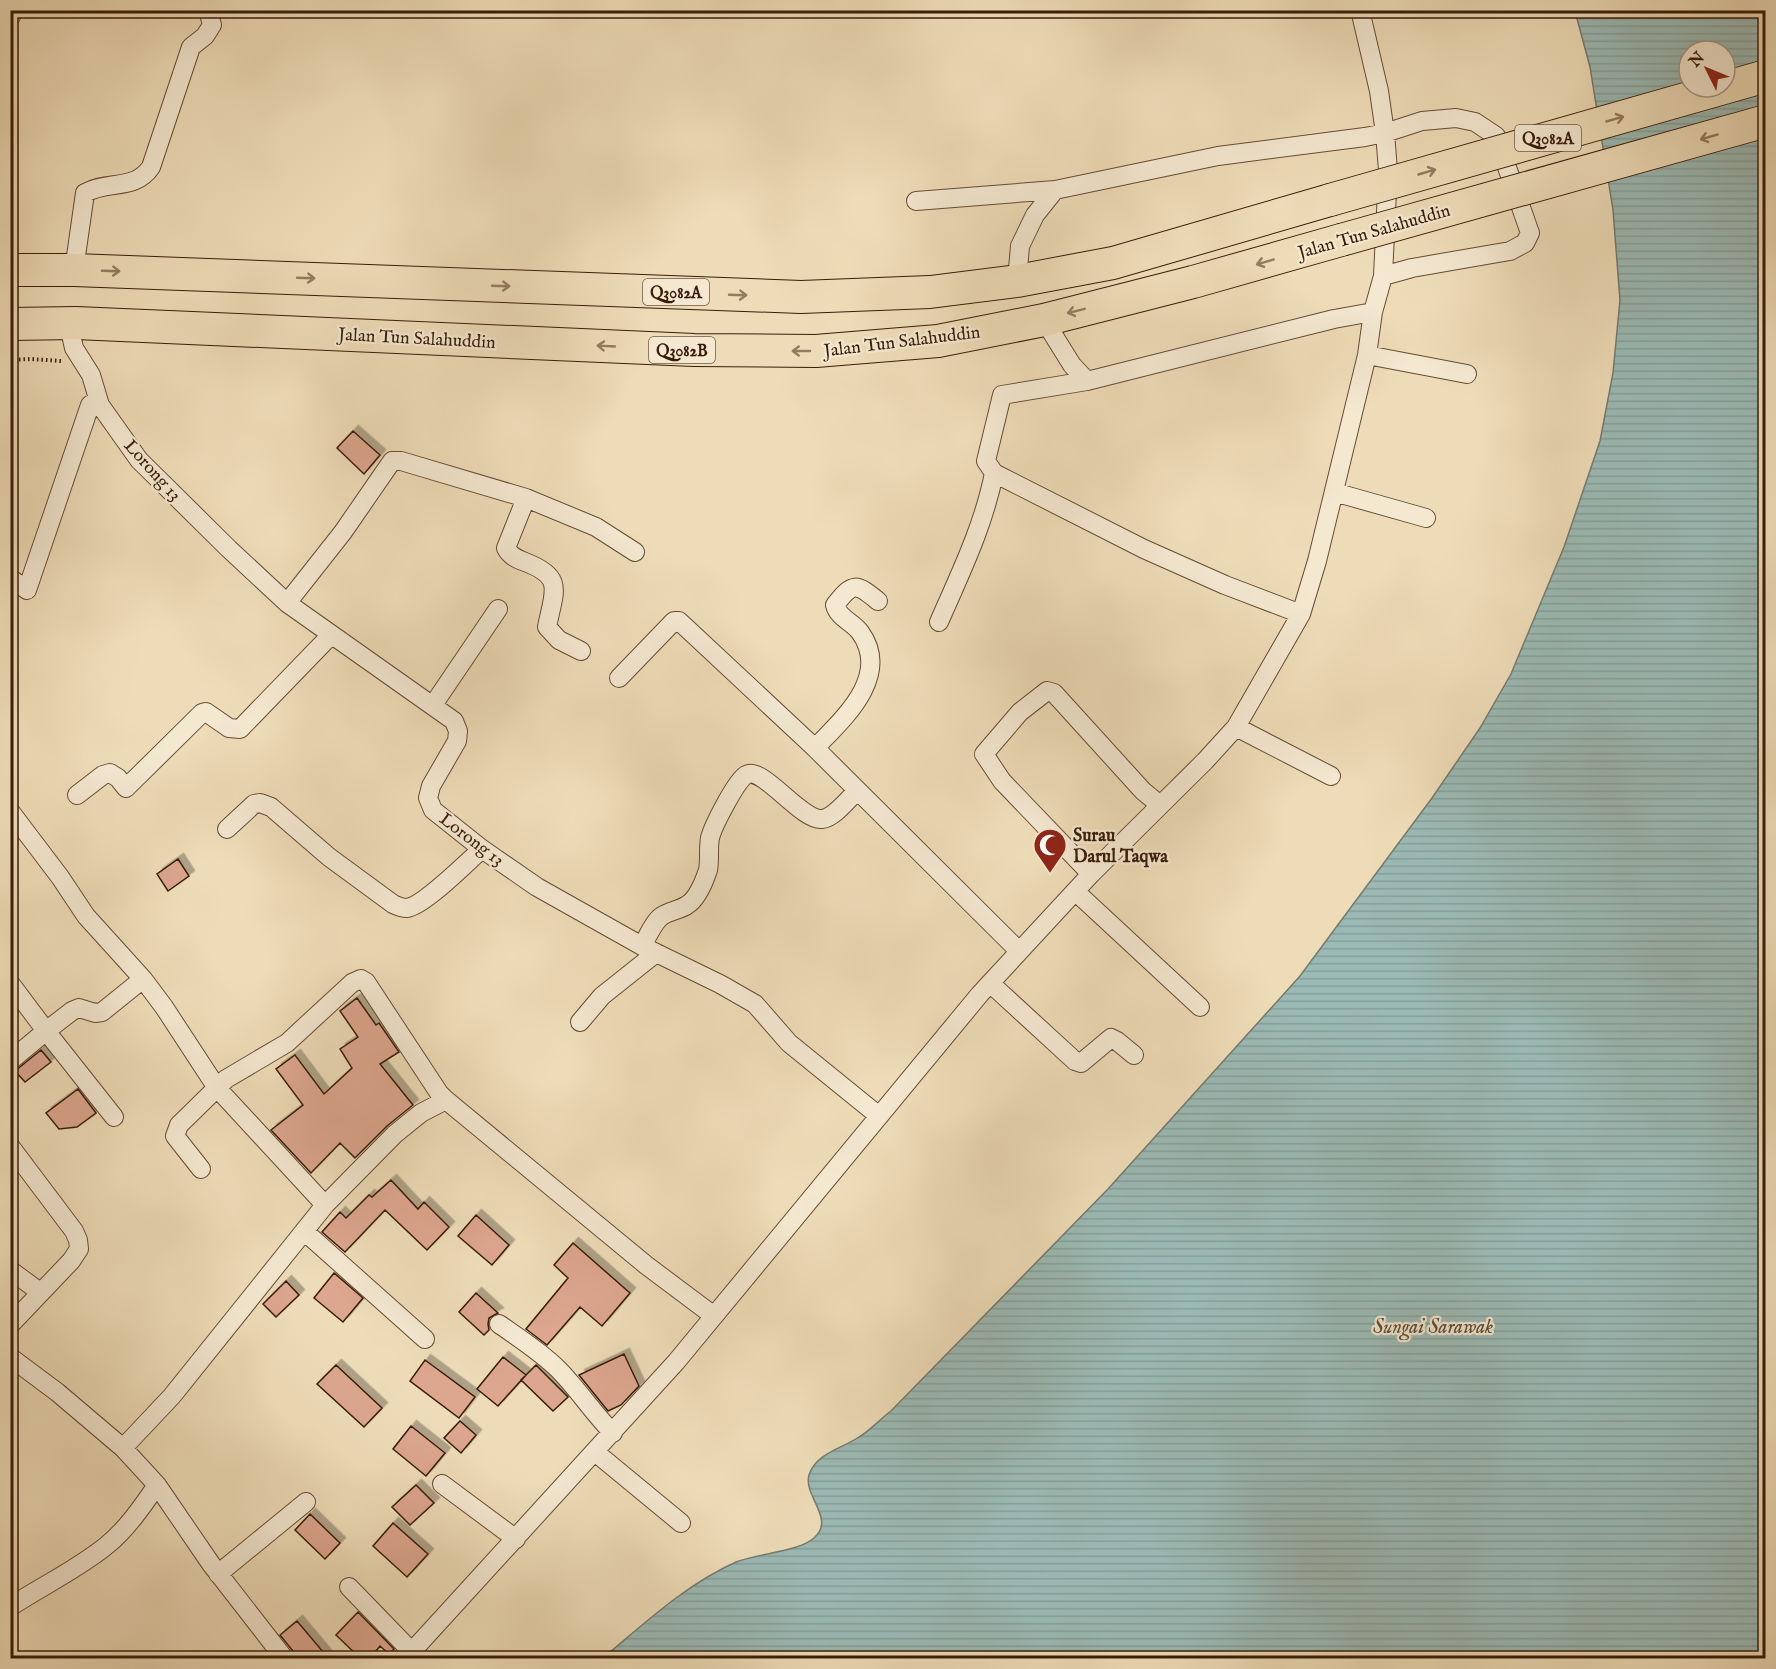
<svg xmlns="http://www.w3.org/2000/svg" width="1776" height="1669" viewBox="0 0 1776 1669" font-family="'IM FELL English',serif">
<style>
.water{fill:url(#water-rules);stroke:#747b6f;stroke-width:1.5;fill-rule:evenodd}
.building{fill:#dda68f;stroke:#391c07;stroke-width:1.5;filter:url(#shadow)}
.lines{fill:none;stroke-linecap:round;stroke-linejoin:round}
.street-casing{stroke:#664c33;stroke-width:20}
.highway-casing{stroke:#391c07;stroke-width:34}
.path{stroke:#391c07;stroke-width:4;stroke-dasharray:1.5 3;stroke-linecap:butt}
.street{stroke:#f4e8d1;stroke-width:18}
.highway{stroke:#eedcb8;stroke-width:32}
.highway-bridge-casing{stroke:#391c07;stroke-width:34;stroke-linecap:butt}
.highway-bridge{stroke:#eedcb8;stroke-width:32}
.oneway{stroke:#947c60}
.labels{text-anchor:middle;stroke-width:4.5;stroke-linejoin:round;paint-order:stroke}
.shield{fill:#f4e8d1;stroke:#715944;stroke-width:1.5}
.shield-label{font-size:16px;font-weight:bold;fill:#391c07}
.street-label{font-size:18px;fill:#391c07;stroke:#f4e8d1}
.poi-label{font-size:18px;font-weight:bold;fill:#391c07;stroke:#f4e8d1;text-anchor:start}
.water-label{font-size:20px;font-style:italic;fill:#564b3b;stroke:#f4e8d1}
</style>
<defs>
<pattern id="water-rules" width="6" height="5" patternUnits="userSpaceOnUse" patternTransform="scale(1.5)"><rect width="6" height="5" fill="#9bbab5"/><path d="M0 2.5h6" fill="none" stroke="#869f9a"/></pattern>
<filter id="shadow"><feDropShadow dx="5.5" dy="-5.5" stdDeviation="0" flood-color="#0004"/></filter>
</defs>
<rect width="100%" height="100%" fill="#eedcb8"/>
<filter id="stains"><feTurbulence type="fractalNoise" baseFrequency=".00333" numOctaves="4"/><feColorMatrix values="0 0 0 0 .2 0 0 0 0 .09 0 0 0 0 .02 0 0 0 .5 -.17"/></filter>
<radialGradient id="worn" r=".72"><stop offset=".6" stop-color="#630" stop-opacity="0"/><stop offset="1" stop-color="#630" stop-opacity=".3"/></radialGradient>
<!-- water -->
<path class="water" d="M 1575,11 L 1765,11 L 1765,1658 L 603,1658 C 645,1623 685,1585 736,1562 C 759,1553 798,1552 814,1538 C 836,1519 803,1496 809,1475 C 816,1453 843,1448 859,1437 C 871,1430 880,1419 891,1411 L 1108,1189 L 1300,976 L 1432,798 L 1480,728 L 1511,674 L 1564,547 L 1600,441 L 1613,373 L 1620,300 L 1613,210 L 1590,67 ZM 1689,51 L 1725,51 L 1725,87 L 1689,87 Z"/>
<!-- building -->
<path class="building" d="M 353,431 L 380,455 L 364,474 L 337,448 Z
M 178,859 L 189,876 L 168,891 L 157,874 Z
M 357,998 L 376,1025 L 379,1023 L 399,1052 L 380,1064 L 413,1105 L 387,1126 L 355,1158 L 340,1143 L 311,1173 L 271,1130 L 303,1105 L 276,1069 L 295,1055 L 324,1094 L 352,1068 L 340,1049 L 358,1037 L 340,1011 Z
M 41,1050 L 51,1062 L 25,1082 L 15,1071 Z
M 78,1089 L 96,1113 L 77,1127 L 59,1129 L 46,1113 Z
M 391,1180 L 418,1209 L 424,1202 L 449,1227 L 427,1250 L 385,1210 L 345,1252 L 322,1232 L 340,1212 L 346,1218 L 369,1195 L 372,1197 Z
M 476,1215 L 509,1245 L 492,1265 L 458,1236 Z
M 573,1243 L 630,1293 L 602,1326 L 580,1307 L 547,1345 L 526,1329 L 568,1278 L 554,1265 Z
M 334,1273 L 363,1298 L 343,1322 L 314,1298 Z
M 286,1281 L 299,1295 L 276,1317 L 263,1304 Z
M 476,1293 L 498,1313 L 489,1318 L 488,1324 L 489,1330 L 484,1335 L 459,1312 Z
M 624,1354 L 639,1386 L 621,1405 L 608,1411 L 579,1375 Z
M 503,1357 L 526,1375 L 498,1406 L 477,1389 Z
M 425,1360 L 475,1397 L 459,1418 L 410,1381 Z
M 336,1365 L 382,1408 L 364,1427 L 317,1384 Z
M 536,1365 L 568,1397 L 553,1411 L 521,1380 Z
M 460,1421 L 476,1435 L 461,1453 L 444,1438 Z
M 411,1426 L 445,1453 L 426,1476 L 393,1449 Z
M 416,1485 L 434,1503 L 410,1525 L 392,1507 Z
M 310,1514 L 340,1543 L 325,1559 L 295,1530 Z
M 393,1523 L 428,1554 L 407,1577 L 373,1546 Z
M 358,1612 L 394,1649 L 389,1654 L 380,1646 L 369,1659 L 361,1659 L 336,1635 Z
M 297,1621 L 329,1659 L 295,1659 L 293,1651 L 280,1635 Z"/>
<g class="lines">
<!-- street casing -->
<g class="street-casing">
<path id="street" d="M 10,18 L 14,10
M 916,201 L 1055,190 L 1218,156 L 1365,137 L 1385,133 L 1379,91 L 1360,10
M 74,270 L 85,193 C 108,180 135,191 151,167 L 191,47 L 205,36 L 212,25 L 208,10
M 1017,281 L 1020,246 L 1035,215 L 1055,190
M 1373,312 L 1383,276 L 1388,170 L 1385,133 L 1422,121 L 1456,118 L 1475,122 L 1496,136 L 1530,233 L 1525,243 L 1510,251 L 1412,268 L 1383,276
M 76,323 L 72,339 L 74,348 L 91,375 L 100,405 L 139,460 L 229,549 L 287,603 L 454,721 L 458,731 L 457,741 L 431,786 L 428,798 L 433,810 L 482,849 L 537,887 L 642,946 L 720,984 L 755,1004 L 789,1043 L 879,1116
M 1367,355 L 1467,374
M 994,473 L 1144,549 L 1225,585 L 1301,614
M 1334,492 L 1426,518
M 526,498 L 506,548 C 510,556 517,559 525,562 C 565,577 554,591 547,627 L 559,640 L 581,651
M 10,578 L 27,590 L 90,405 L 94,402 L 100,405
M 287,603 L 343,532 L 392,461 L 401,461 L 526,498 L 596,527 L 635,552
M 939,622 C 960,574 984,525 994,473 L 986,461 L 1002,395 L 1087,381
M 619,678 L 674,621 L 679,621 L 815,748 L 1019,951
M 433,705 L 498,609
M 1236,727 L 1331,776
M 815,748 C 843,719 892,676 860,632 C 853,622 838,618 835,605 C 853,582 856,583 878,601
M 77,795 L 103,775 L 110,773 L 118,778 L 126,788 L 202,713 L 206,712 L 229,728 L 240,729 L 331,635
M 10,811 L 60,877 L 86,916 L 143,979 L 164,1007 L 217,1088 L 325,1205
M 227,829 L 254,804 L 260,803 L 271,807 L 329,857 L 393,904 C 397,906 402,908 407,908 C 424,906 467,862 482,849
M 1091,874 L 1002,781 L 984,754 L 1020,712 L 1047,691 L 1054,693 L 1143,791 L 1160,805
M 1076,892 L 1200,1007
M 642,946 C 647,938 654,921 662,916 C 669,911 680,910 687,905 C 697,899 704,882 708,870 C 710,860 708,849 710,838 C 713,826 736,781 746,775 C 762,765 801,821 822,819 C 834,818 848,799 857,791
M 10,983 L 46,1031 L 10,1061
M 990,983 L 1075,1061 L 1081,1063 L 1111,1038 L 1117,1041 L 1134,1055
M 580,1022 L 602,996 L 656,953
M 114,1117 L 46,1031 L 72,1011 L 79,1008 L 95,1013 L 102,1012 L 143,979
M 10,1146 L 74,1231 L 78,1240 L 79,1249 L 71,1261 L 10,1325
M 201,1169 L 175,1136 L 179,1125 L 226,1079 L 287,1043 L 352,983 L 361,979 L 366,982 L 439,1093 L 446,1100 L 646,1265 L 714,1316
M 304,1231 L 425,1339
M 10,1270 L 40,1292
M 499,1324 C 519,1338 541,1352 558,1369 C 578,1389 593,1413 613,1433
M 10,1357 L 57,1392 L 123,1448 L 172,1396 L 325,1205 L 395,1134 L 421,1113 L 446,1100
M 123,1448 L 157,1485 L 211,1564 L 284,1658
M 595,1452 L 681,1523
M 442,1484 L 516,1539
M 218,1574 L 306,1502
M 349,1587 L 412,1652
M 10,1607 C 42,1586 76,1570 106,1546 C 126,1530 142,1507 157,1485
M 406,1658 L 676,1362 L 980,994 L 1091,874 L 1205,761 L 1236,727 L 1301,614 L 1317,561 L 1367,355 L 1373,312 L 1334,319 L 1087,381 L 1072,365 L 1044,320"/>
</g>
<!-- highway casing -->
<g class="highway-casing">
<path id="highway" d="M 10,270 L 74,270 L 801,297 L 930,292 L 1017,281 L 1113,263 L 1330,200
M 10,324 L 76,323 L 694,350 L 816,351 L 938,341 L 1044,320 L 1193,282 L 1341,240"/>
</g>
<!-- path -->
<path class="path" d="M 10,360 L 31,359 L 61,361"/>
<!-- street -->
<use href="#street" class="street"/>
<!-- highway -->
<use href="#highway" class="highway"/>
<!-- highway-bridge casing -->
<g class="highway-bridge-casing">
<path id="highway-bridge" d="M 1330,200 L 1766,76
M 1341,240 L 1766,121"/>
</g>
<!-- highway-bridge -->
<use href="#highway-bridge" class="highway-bridge"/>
</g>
<!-- one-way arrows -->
<defs><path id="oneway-shaft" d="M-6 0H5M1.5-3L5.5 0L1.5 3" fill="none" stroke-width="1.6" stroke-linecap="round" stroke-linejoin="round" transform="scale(1.5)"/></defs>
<g class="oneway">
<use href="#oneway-shaft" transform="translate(1615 119) rotate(-16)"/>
<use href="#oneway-shaft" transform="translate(1709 137) rotate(164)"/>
<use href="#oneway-shaft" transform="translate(1427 172) rotate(-16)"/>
<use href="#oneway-shaft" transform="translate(1265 262) rotate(164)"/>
<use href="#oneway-shaft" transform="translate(111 271) rotate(2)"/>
<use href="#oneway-shaft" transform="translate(306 278) rotate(2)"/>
<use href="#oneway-shaft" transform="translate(501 286) rotate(2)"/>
<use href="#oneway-shaft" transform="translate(738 295) rotate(2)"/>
<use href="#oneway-shaft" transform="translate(1076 311) rotate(166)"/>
<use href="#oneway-shaft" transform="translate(606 346) rotate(-177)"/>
<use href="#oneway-shaft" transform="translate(801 351) rotate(-180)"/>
</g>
<!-- icons -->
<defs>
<g id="mosque-pin" transform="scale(1.725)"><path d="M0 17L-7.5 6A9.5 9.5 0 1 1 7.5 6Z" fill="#8f2418" stroke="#f4e8d1"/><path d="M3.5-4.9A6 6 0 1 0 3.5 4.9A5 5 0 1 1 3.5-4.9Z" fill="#fff"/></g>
</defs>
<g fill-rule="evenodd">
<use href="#mosque-pin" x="1050" y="845"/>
</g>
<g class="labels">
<!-- shield labels -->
<g class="shield">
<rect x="1515" y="125" width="66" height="26" rx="4.5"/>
<rect x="643" y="279" width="66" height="26" rx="4.5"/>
<rect x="649" y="337" width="66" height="26" rx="4.5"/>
</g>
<g class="shield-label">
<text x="1548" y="144">Q3082A</text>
<text x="676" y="298">Q3082A</text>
<text x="682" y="356">Q3082B</text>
</g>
<!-- street labels -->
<g class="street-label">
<text transform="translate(1374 231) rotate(-16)" y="6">Jalan Tun Salahuddin</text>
<text transform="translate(417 338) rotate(3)" y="6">Jalan Tun Salahuddin</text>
<text transform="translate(902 341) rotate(-7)" y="6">Jalan Tun Salahuddin</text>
<text transform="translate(153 470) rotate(48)" y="6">Lorong 13</text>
<text transform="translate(472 839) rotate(37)" y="6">Lorong 13</text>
</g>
<!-- poi labels -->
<g class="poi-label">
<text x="1073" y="841">Surau<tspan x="1073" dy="21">Darul Taqwa</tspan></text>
</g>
<!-- water labels -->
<g class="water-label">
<text x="1433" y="1333">Sungai Sarawak</text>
</g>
</g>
<!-- margin -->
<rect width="1776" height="1669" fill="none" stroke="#eedcb8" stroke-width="36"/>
<rect x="12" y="12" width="1752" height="1645" fill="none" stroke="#391c07" stroke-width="3"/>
<rect x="18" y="18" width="1740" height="1633" fill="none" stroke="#391c07" stroke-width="1.5"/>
<!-- north arrow -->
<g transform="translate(1707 69) rotate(313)"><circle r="28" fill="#f4e8d1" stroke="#a99680" stroke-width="1.5"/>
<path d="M0-4.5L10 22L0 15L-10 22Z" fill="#8f2418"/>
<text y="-9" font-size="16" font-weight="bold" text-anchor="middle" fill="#391c07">N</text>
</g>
<rect width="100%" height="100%" filter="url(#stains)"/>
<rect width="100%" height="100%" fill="url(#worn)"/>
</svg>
